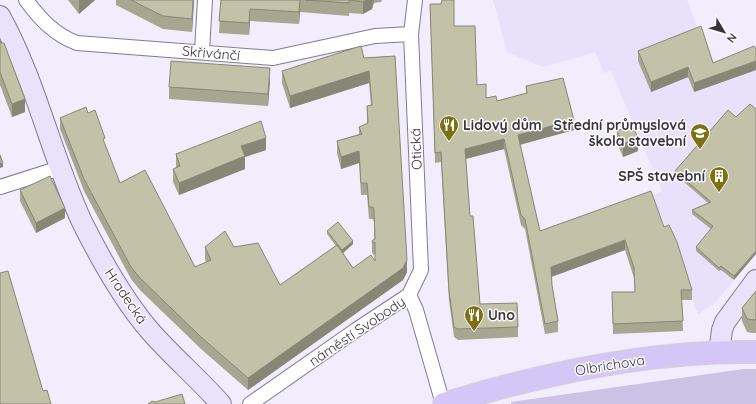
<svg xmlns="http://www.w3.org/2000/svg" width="756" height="404" viewBox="0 0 756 404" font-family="Quicksand,sans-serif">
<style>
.built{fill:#e9e1fc}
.green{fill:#ccc2e5}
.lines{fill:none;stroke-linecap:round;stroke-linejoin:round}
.street-casing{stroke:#817b92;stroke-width:16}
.secondary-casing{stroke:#817b92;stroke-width:22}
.primary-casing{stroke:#d3d2d5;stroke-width:24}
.street{stroke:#fff;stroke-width:14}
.secondary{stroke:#eae2fb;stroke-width:20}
.primary{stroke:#d6c5f7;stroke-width:22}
.wall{fill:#a8a690}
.shaded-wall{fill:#888775}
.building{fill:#c3c1a7;stroke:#888775}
.labels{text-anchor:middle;stroke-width:3;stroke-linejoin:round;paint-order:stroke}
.street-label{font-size:14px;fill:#37343e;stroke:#fdfdfd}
.poi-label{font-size:14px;font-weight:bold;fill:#37343e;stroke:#fdfdfd;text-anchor:start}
</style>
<rect width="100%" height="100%" fill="#f1edfd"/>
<!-- built -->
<path class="built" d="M 493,0 L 687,0 L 713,70 L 756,58 L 756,254 L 715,303 L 698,314 L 669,235 L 652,196 L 662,191 L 611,71 L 604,73 L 595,52 L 543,67 L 507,52 Z"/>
<!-- green -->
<path class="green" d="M 744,369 L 756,369 L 756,404 L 511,404 L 511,402 Z"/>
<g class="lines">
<!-- street casing -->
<g class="street-casing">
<path id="street" d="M 26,0 C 40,19 55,35 77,43 L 273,58 L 375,36 L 411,34
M 202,51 L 205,0
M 0,187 L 60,168
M 409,295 L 421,270 L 411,34 L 415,0
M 409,295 L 416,310 L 443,404
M 250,404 L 356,330 L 409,295"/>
</g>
<!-- secondary casing -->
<g class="secondary-casing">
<path id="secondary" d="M 0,16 C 36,81 51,155 82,222 C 101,260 123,300 151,332 C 173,357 199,379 221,404
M 719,353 L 722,330 L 725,322 L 756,280"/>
</g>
<!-- primary casing -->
<g class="primary-casing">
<path id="primary" d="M 444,404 C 544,373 651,350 756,352"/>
</g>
<!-- street -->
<use href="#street" class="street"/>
<!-- secondary -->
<use href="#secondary" class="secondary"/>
<!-- primary -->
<use href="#primary" class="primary"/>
</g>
<!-- wall -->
<path class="wall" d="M 68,0 L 95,0 L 79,14 Z
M 116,0 L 194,0 L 192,32 L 163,29 L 116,5 Z
M 221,0 L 382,0 L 381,2 L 374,3 L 372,9 L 363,14 L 349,13 L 349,16 L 300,12 L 299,24 L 250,21 L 249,35 L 219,33 Z
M 430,4 L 441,4 L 454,26 L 477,85 L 486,98 L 497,101 L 526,93 L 526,86 L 574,130 L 520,145 L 540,231 L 664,227 L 692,290 L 692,300 L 682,300 L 683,331 L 613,334 L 612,292 L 635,292 L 634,278 L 625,250 L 551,277 L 552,285 L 558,321 L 558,332 L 545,334 L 525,229 L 521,225 L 504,149 L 466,159 L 470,216 L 480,304 L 518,327 L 518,337 L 458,340 L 454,337 L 449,301 L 441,162 L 435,163 Z
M 0,40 L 25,112 L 12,117 L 0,85 Z
M 756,49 L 756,70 L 694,92 L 688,77 L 651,92 L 638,61 L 638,51 L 713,63 Z
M 395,56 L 407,272 L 403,280 L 248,390 L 201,349 L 140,290 L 131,279 L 84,191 L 60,129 L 60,118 L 88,113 L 105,144 L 120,183 L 195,267 L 206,262 L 205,259 L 205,247 L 234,247 L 280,285 L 336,246 L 327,234 L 327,231 L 353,244 L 343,253 L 353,268 L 375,260 L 375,254 L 373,255 L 372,252 L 372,241 L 374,239 L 374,222 L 373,219 L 369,219 L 367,195 L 361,195 L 359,163 L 341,169 L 337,153 L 337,141 L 359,134 L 359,127 L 367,124 L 367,106 L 371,105 L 369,83 L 290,108 L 282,83 L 282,71 L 364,58 Z
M 270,80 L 268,106 L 169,99 L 169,87 Z
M 736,117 L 734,280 L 721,270 L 719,271 L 696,251 L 696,247 L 711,229 L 692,214 L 692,210 L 708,203 L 675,174 L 675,171 Z
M 617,131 L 638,151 L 623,157 L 617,143 Z
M 266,150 L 245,157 L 245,169 L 179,195 L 173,182 L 173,169 L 176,168 L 176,154 Z
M 20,190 L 65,218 L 36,233 L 20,201 Z
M 756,291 L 756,333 L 752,333 L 747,332 L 742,321 L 742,308 Z"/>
<!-- shaded-wall -->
<path class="shaded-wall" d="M 79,0 L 95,0 L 79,14 Z
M 193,0 L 194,0 L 192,32 L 192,19 Z
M 300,0 L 300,12 L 299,24 L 299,12 Z
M 366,0 L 374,0 L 372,9 L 363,14 L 363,2 Z
M 250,9 L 250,21 L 249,35 L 249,23 Z
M 756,61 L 756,70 L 694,92 L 694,83 Z
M 688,67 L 688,77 L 651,92 L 651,82 Z
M 270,68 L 270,80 L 268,106 L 268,94 Z
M 369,71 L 369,83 L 290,108 L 290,96 Z
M 25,99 L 25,112 L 12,117 L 12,104 Z
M 574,120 L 574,130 L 518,145 L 518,135 Z
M 266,138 L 266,150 L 245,157 L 245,169 L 179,195 L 179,183 L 241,146 Z
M 638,138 L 638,151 L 623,157 L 623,144 Z
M 504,139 L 504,149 L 465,159 L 465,149 Z
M 359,151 L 359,163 L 341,169 L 341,157 Z
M 3,163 L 3,167 L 0,168 L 0,164 Z
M 65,208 L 65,218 L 36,233 L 36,223 Z
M 625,240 L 625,250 L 551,277 L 551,267 Z
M 353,241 L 353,244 L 342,254 L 342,250 Z
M 756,251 L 756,254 L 734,280 L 734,276 Z
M 407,260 L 407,272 L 403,280 L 248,390 L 248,378 Z"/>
<!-- building -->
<path class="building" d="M 131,0 L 193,0 L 192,19 L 163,16 Z
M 221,0 L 300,0 L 299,12 L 250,9 L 249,23 L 219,21 Z
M 305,0 L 366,0 L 363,2 L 349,0 L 349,3 Z
M 442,0 L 454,0 L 454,26 L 475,26 L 477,85 L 486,84 L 486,98 L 496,96 L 497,101 L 527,93 L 526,86 L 563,78 L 574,120 L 518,135 L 540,231 L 651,191 L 664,227 L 669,225 L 677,242 L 692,290 L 681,290 L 683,321 L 613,324 L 612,292 L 635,292 L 634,268 L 625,240 L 551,267 L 552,285 L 558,321 L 545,324 L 525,219 L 521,215 L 504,139 L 465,149 L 470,216 L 473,216 L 480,304 L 517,303 L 518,327 L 458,329 L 454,327 L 449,291 L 441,152 L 435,153 L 430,4 L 441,4 Z
M 701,26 L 713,63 L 754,46 L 756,49 L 756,61 L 694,83 L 688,67 L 651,82 L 638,51 Z
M 0,40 L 1,43 L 4,43 L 25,99 L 12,104 L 0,72 Z
M 361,46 L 364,58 L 395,56 L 407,260 L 403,268 L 248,378 L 201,337 L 140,278 L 131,267 L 84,179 L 60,118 L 86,107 L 88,113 L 95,110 L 105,138 L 103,139 L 120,183 L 145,170 L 195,267 L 211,260 L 205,247 L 225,231 L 234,247 L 258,243 L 280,285 L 337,245 L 353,268 L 371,255 L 375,261 L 375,242 L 373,243 L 372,241 L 375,239 L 374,210 L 373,207 L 369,207 L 367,183 L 361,183 L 359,151 L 341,157 L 337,141 L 362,134 L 359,127 L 368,123 L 367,106 L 372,105 L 369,71 L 290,96 L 282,71 Z
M 171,61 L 270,68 L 268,94 L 169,87 Z
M 750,104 L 756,109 L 756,251 L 734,276 L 721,266 L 719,268 L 696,247 L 713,226 L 692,210 L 711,202 L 675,171 L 728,110 L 736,117 Z
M 261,121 L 266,138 L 241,146 L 245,156 L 179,183 L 173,169 L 180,166 L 176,154 Z
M 632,125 L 638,138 L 623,144 L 617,131 Z
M 0,155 L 3,163 L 0,164 Z
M 50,176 L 65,208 L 36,223 L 20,190 Z
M 338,222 L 353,241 L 342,250 L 327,231 Z
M 8,271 L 43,391 L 47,390 L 51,404 L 0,404 L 0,273 Z
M 756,291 L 756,320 L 747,319 L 742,308 Z
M 182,394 L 185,404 L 148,404 L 152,401 L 155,402 Z"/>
<!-- icons -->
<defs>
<g id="restaurant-pin" transform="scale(1)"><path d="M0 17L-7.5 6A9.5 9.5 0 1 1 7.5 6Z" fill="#7b7112" stroke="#fdfdfd"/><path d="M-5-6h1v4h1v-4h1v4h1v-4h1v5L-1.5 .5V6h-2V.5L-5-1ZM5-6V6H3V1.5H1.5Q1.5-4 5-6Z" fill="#fff"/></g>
<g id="school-pin" transform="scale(1)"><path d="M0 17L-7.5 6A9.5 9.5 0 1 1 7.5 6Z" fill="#7b7112" stroke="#fdfdfd"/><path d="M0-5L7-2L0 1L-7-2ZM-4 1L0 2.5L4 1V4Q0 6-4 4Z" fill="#fff"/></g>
<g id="building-pin" transform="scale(1)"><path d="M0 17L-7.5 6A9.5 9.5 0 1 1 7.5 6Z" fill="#7b7112" stroke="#fdfdfd"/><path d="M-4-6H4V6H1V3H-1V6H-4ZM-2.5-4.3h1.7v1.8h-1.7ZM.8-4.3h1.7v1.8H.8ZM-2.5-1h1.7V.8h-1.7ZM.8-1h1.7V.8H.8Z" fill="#fff"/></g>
</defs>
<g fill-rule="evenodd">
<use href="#restaurant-pin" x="449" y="125"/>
<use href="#school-pin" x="700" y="133"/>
<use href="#building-pin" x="719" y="176"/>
<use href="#restaurant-pin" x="474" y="315"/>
</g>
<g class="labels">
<!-- street labels -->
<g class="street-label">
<text transform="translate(211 53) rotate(5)" y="5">Skřivánčí</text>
<text transform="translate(416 149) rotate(-92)" y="5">Otická</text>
<text transform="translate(126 296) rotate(56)" y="5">Hradecká</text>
<text transform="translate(357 331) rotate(-34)" y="5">náměstí Svobody</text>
<text transform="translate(610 365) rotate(-9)" y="5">Olbrichova</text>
</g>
<!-- poi labels -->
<g class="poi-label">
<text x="463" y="130">Lidový dům</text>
<text x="686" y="130" text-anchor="end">Střední průmyslová<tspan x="686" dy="16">škola stavební</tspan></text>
<text x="705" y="181" text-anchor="end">SPŠ stavební</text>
<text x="488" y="320">Uno</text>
</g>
</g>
<!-- north arrow -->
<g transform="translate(724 32) rotate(128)" stroke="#fdfdfd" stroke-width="3" paint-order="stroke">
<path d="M0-3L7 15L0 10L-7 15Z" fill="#37343e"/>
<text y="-6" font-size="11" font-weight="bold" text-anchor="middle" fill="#37343e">N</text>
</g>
</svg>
